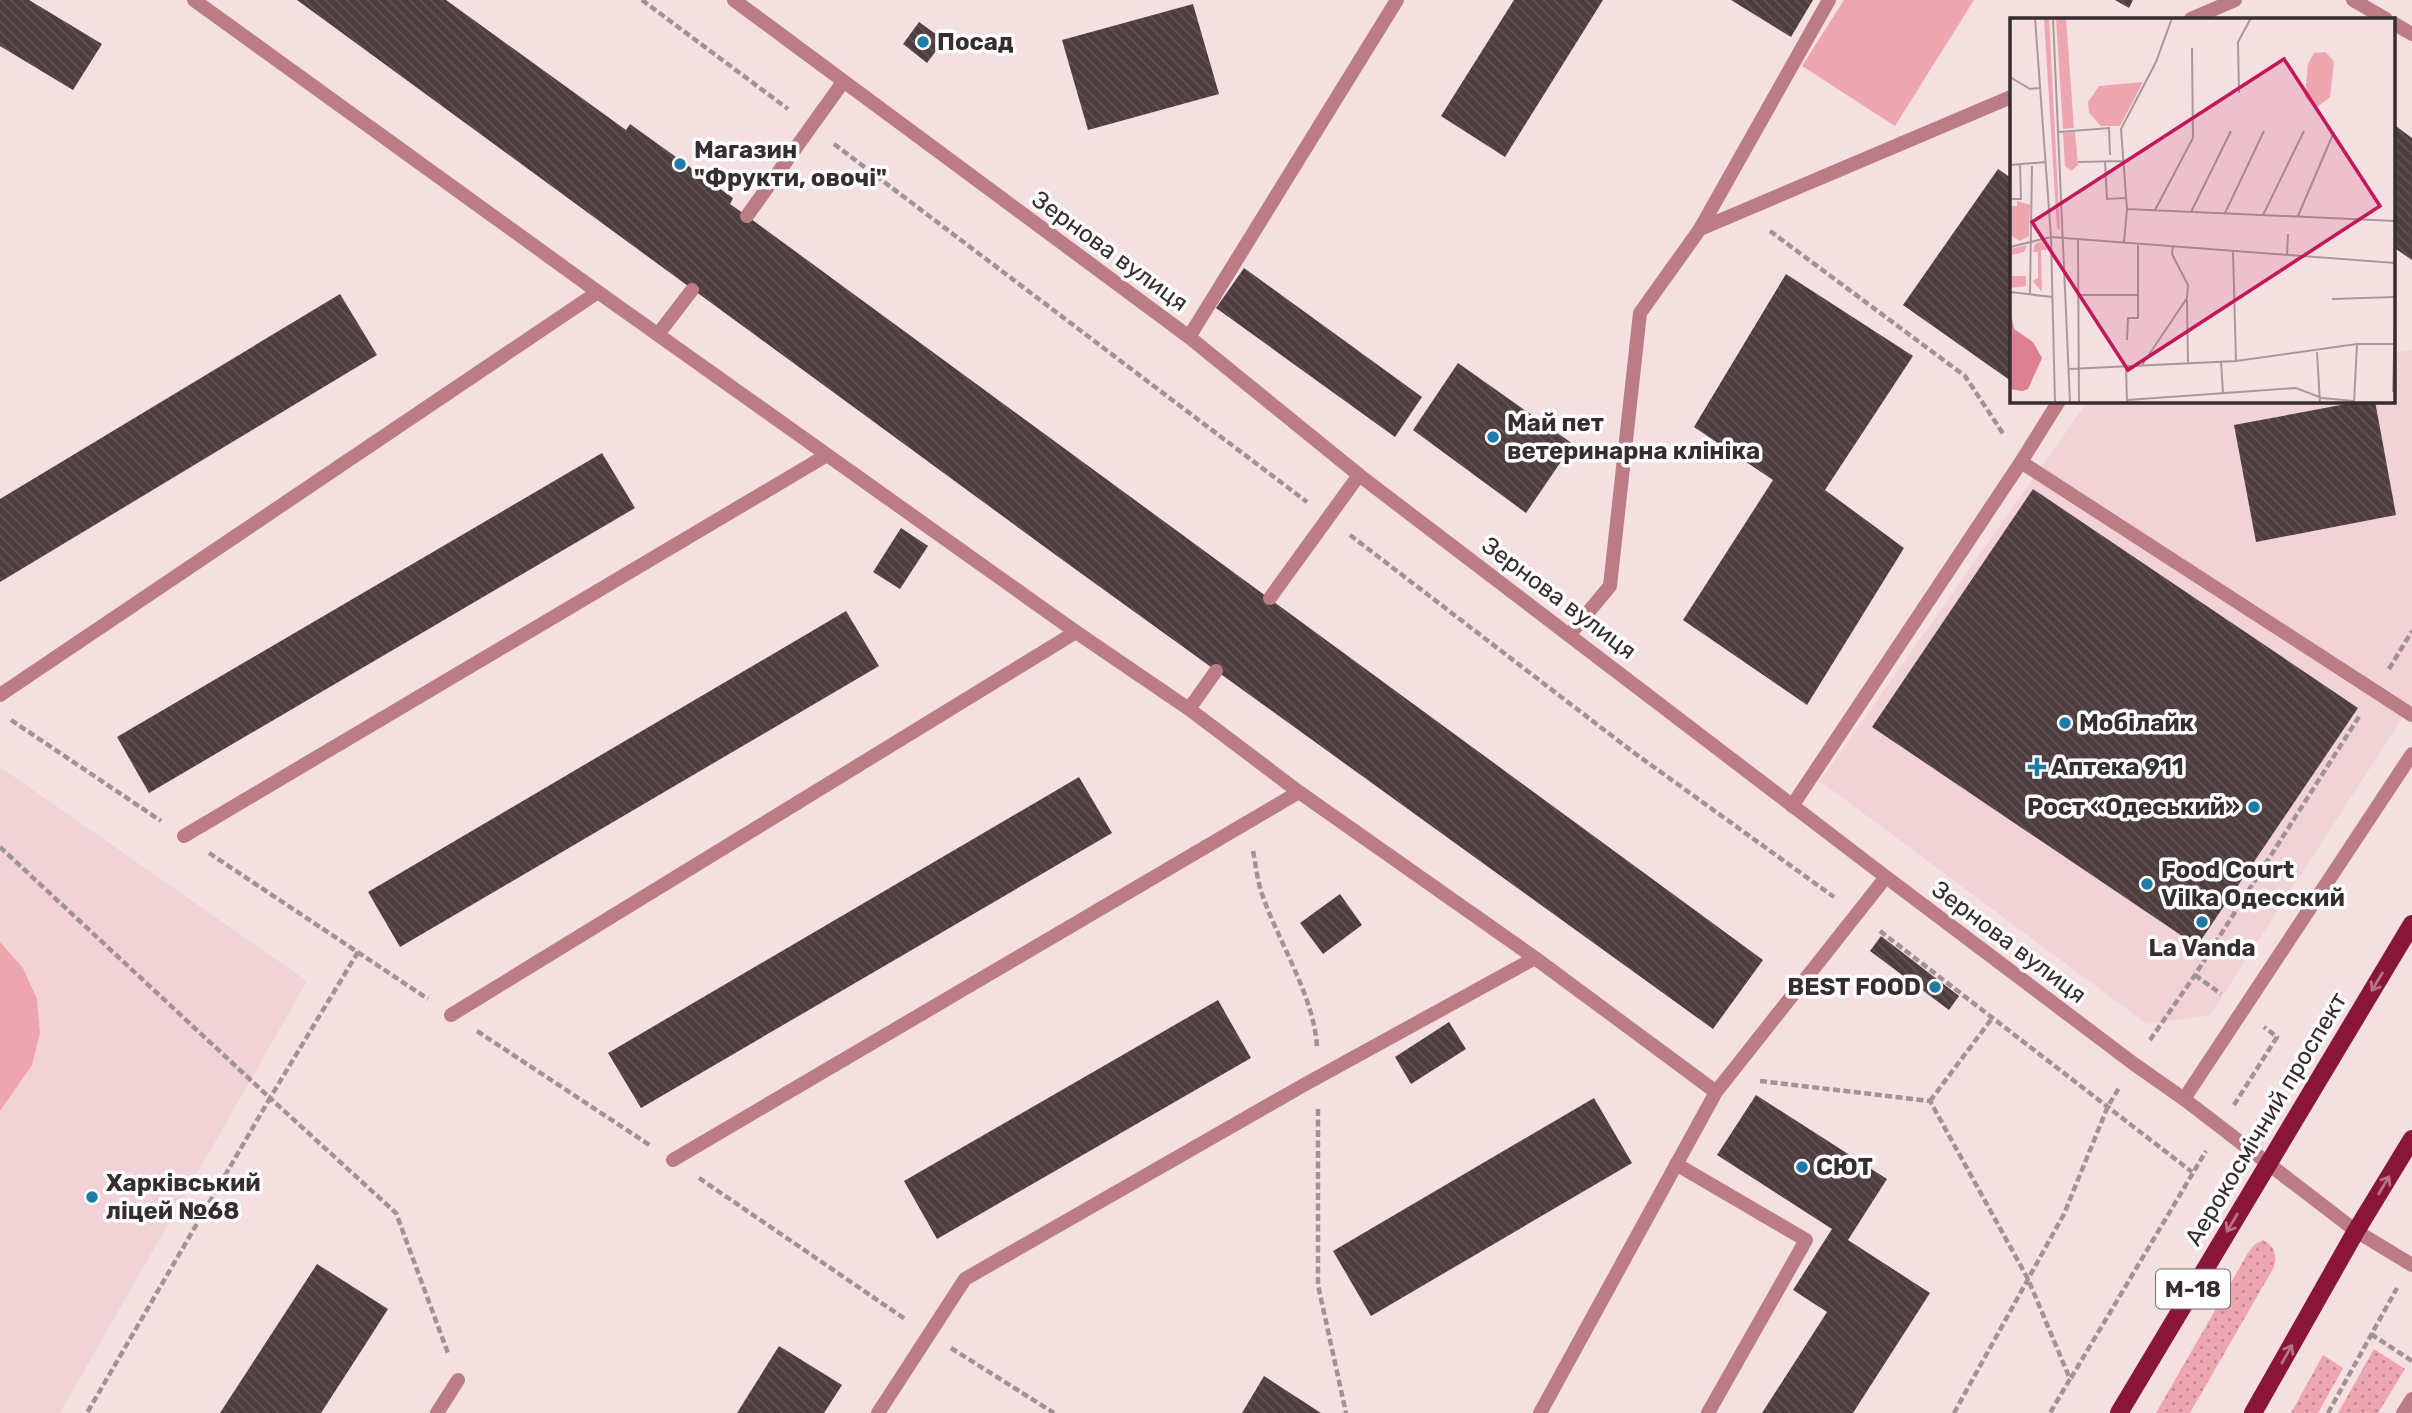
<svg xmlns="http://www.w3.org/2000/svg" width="2412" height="1413" viewBox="0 0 2412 1413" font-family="Rubik,sans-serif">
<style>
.built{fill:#f1d2d6}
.grass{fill:url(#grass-dots)}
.pitch{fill:#eda6b0}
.building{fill:url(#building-back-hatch)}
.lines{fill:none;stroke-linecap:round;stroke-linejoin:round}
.path{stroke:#a19294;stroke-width:4.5;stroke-dasharray:7 3.5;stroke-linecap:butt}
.service{stroke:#bb7c86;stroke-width:14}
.tertiary{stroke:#bb7c86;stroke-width:14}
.primary{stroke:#89163a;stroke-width:18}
.oneway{stroke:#b87389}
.poi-dot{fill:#1e7ba8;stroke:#fff;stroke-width:2.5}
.labels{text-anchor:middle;stroke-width:7;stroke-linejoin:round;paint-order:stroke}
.shield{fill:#fff;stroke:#726c6d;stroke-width:2}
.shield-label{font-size:23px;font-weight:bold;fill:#352d2e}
.poi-label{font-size:24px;font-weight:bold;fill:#352d2e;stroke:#fff;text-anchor:start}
.street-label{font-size:24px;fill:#352d2e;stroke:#fff}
.inset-road{fill:none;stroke:#a89899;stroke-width:2}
.view{fill:#c2185b;fill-opacity:0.15;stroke:#c2185b;stroke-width:3.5}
.inset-edge{fill:none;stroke:#352d2e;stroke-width:3.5}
</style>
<defs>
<pattern id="grass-dots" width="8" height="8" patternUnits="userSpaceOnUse" patternTransform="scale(1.75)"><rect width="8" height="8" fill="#eda6b0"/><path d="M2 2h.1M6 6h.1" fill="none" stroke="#c18890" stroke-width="1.8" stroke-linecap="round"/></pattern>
<pattern id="building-back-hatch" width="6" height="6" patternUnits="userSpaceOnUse" patternTransform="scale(1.75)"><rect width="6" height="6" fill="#4f3e40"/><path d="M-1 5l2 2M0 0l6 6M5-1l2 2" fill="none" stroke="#605253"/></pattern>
</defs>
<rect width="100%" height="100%" fill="#f4dfe1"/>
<!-- built -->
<path class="built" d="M 2412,350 L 2412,703 L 2210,1015 L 2147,1024 L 1820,781 L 2088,401 L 2393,401 L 2393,353 Z
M 0,767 L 307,981 L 60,1413 L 0,1413 Z"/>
<!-- grass -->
<path class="grass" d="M 2263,1240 C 2275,1247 2277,1253 2274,1267 L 2190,1413 L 2156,1413 L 2248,1253 L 2254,1245 Z
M 2374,1349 L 2405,1369 L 2378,1413 L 2338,1413 Z
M 2323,1355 L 2343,1368 L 2318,1413 L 2291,1413 Z"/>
<!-- pitch -->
<path class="pitch" d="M 1844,0 L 1974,0 L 1895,126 L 1802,66 Z
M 0,942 L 23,968 L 37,999 L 40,1033 L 32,1065 L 0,1111 Z"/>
<!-- building -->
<path class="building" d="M 0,0 L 29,0 L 102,44 L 73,90 L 0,46 Z
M 297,0 L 446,0 L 626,130 L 630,124 L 733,198 L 730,204 L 747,216 L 1763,960 L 1713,1029 L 1064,561 Z
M 1514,0 L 1603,0 L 1505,157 L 1441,116 Z
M 1731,0 L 1813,0 L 1791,37 Z
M 2115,0 L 2133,0 L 2129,8 Z
M 1193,4 L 1219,94 L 1088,130 L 1062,40 Z
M 919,22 L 944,40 L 927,63 L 903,44 Z
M 2393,124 L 2412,138 L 2412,260 L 2393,247 Z
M 1998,169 L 2011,178 L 2011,381 L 1903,305 Z
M 1244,268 L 1422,397 L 1395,437 L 1216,308 Z
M 1786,274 L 1913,356 L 1825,490 L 1904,548 L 1807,705 L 1683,620 L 1773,480 L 1694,427 Z
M 340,294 L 377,355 L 0,582 L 0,499 Z
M 1458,363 L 1573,444 L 1526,513 L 1413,430 Z
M 2362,401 L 2375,401 L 2396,515 L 2256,542 L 2234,425 Z
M 602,453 L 635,508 L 149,793 L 117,737 Z
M 2033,489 L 2358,708 L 2197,946 L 1872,727 Z
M 901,528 L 928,546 L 900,589 L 873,572 Z
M 846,611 L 879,666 L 400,947 L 368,892 Z
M 1079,777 L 1112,833 L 641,1108 L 608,1053 Z
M 1340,894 L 1362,925 L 1323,954 L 1300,923 Z
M 1881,936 L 1959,996 L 1949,1010 L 1870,951 Z
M 1218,1000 L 1251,1058 L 937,1239 L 904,1181 Z
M 1449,1022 L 1466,1049 L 1411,1084 L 1395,1057 Z
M 1756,1095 L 1887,1179 L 1848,1240 L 1930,1293 L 1853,1413 L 1762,1413 L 1827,1312 L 1793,1290 L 1832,1229 L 1717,1155 Z
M 1594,1098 L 1632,1163 L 1371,1316 L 1333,1251 Z
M 317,1264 L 388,1309 L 365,1345 L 321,1413 L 220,1413 Z
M 779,1346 L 842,1385 L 824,1413 L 737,1413 Z
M 1264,1376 L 1321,1413 L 1242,1413 Z"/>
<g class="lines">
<!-- path -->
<path class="path" d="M 642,0 L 788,109
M 834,144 L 1307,502
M 1770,231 L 1965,376 L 2004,435
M 1350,535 L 1633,752 L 1834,897
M 2389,669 L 2412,631
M 11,720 L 161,821
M 0,847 L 270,1098 L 87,1413
M 1253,851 C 1256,865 1257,880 1262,894 C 1278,941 1315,998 1317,1048
M 209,853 L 428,999
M 1880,931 L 2192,1172
M 358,952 L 270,1098 L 396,1213 L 449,1356
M 2195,975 L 2221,994
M 477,1031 L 651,1146
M 2150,1040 L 2195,975 L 2360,715
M 1760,1081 L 1930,1101 L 2028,1279 L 2070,1379 L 2050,1413
M 1930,1101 L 1993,1017
M 2234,1105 L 2277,1037 L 2264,1027
M 1318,1109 L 1318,1285 L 1346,1413
M 699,1178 L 905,1319
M 2371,1334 L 2412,1361
M 951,1348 L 1054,1413
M 2071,1378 L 2206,1151
M 1954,1413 L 2064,1214 L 2108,1106 L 2119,1088
M 2328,1413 L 2397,1288"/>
<!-- service -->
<path class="service" d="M 194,0 L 598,292 L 1076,632 L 1189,709 L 1299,792 L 1535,958 L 1716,1092
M 2353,0 L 2386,19
M 2191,19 L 2235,0
M 2393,23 L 2412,34
M 747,216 L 843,82
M 1700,229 L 1829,0
M 659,333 L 692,290
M 1189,337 L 1397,0
M 2021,462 L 2059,401
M 1270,598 L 1359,475
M 1570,634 L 1610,586 L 1640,313 L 1700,229 L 2011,97
M 0,695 L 598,292
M 1189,709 L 1216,671
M 1792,806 L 2021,462 L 2412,715
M 184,836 L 827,455
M 451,1015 L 1076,632
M 2184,1099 L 2412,754
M 673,1160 L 1299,792
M 1676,1164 L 1806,1240 L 1708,1413
M 2356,1231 L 2412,1265
M 437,1413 L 458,1380
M 878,1413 L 965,1279 L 1302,1086 L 1535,958
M 1540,1413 L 1716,1092 L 1886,877
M 2403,1413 L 2412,1399"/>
<!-- tertiary -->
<path class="tertiary" d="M 734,0 L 1189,337 L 1359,475 L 1886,877 L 2134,1064 L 2184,1099 L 2356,1231"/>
<!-- primary -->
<path class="primary" d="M 2119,1413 L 2412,924
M 2253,1413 L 2356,1231 L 2412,1139"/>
</g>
<!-- one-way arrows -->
<defs><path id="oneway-shaft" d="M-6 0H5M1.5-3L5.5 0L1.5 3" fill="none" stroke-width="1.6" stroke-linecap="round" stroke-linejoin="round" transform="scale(1.75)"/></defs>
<g class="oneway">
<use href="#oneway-shaft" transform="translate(2377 982) rotate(121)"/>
<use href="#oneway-shaft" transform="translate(2384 1185) rotate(-59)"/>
<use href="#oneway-shaft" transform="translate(2232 1223) rotate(121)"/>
<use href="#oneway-shaft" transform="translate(2287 1354) rotate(-61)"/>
</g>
<!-- markers -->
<g class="poi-dot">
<circle cx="923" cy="42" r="7"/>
<circle cx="680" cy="164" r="7"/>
<circle cx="1493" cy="437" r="7"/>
<circle cx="2065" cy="723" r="7"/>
<path d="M2033.5 756.5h7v7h7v7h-7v7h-7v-7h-7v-7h7z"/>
<circle cx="2254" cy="807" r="7"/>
<circle cx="2147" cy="884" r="7"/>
<circle cx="2202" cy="922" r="7"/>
<circle cx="1935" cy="987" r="7"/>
<circle cx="1802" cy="1167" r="7"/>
<circle cx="92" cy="1197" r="7"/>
</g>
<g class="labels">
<!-- shield labels -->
<rect class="shield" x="2156" y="1269.5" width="74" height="39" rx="5"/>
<g class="shield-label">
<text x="2193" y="1297">М-18</text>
</g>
<!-- poi labels -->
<g class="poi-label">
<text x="937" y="50">Посад</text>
<text x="694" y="158">Магазин<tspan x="694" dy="28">"Фрукти, овочі"</tspan></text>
<text x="1507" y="431">Май пет<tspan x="1507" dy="28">ветеринарна клініка</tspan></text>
<text x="2079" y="731">Мобілайк</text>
<text x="2051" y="775">Аптека 911</text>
<text x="2240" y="815" text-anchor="end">Рост «Одеський»</text>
<text x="2161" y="878">Food Court<tspan x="2161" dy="28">Vilka Одесский</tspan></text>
<text x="2202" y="956" text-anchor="middle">La Vanda</text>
<text x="1921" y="995" text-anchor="end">BEST FOOD</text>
<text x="1816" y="1175">СЮТ</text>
<text x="106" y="1191">Харківський<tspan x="106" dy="28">ліцей №68</tspan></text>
</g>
<!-- street labels -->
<g class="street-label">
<text transform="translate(1110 251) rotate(36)" y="8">Зернова вулиця</text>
<text transform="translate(1559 598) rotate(37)" y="8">Зернова вулиця</text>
<text transform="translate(2009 942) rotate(37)" y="8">Зернова вулиця</text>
<text transform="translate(2266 1119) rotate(-59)" y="8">Аерокосмічний проспект</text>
</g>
</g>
<!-- overview -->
<g transform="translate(2010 18)">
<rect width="385" height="385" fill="#f4dfe1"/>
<path d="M 34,0 L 39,0 L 50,212 L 47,210 ZM 46,0 L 56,0 L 64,110 L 53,111 ZM 65,114 L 68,147 L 61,153 L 55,148 L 53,115 ZM 7,183 L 20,187 L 19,218 L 10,223 L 0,217 L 0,188 L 7,188 ZM 32,223 L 37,232 L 31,232 L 32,274 L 23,263 L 28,260 L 28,234 L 23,234 L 25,226 ZM 17,227 L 14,234 L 2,237 L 2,258 L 16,258 L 16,268 L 0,270 L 0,231 Z" fill="#eda6b0"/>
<path d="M 0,292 L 4,311 L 23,324 L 32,340 L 18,371 L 12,373 L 0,371 Z" fill="#dd8090"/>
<path d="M 133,64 L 110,108 L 91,108 L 79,95 L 78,84 L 89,68 Z" fill="#eda6b0"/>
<path d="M 316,34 L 324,44 L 320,79 L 306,90 L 295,79 L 298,46 L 304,35 Z" fill="#eda6b0"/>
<path class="inset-road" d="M 25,0 L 41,219 L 45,385M 43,0 L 60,385M 0,59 L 20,71 L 30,70M 229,75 L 228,24 L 241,0M 49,114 L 99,110 L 100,137M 95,143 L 97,181 L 116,180M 68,144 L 113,143M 0,147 L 36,144M 0,181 L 11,181 L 10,147M 117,191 L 385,203M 145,192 L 183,120 L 182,30M 181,194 L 221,113M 215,195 L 254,113M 253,197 L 294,113M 288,198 L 324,114M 68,222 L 69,385M 114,225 L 117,191 L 111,111 L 146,44 L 162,0M 0,229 L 41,219 L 385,245M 277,237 L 278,216M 0,274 L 42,279M 20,275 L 22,148M 67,277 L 128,277 L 128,226M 322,281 L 385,279M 177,282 L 178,345M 117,322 L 118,300 L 128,300 L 128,277M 307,334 L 310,385M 211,343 L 213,375M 226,343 L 347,326 L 383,326M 132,347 L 177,280 L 178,267 L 162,236 L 163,228M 116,348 L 117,385M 59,351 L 226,343 L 223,234M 383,374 L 385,301M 117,382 L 286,370 L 312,380 L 344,383M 344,385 L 347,326"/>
<path class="view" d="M 274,41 L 370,188 L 118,352 L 22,204 Z"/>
<rect width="385" height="385" class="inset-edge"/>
</g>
</svg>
